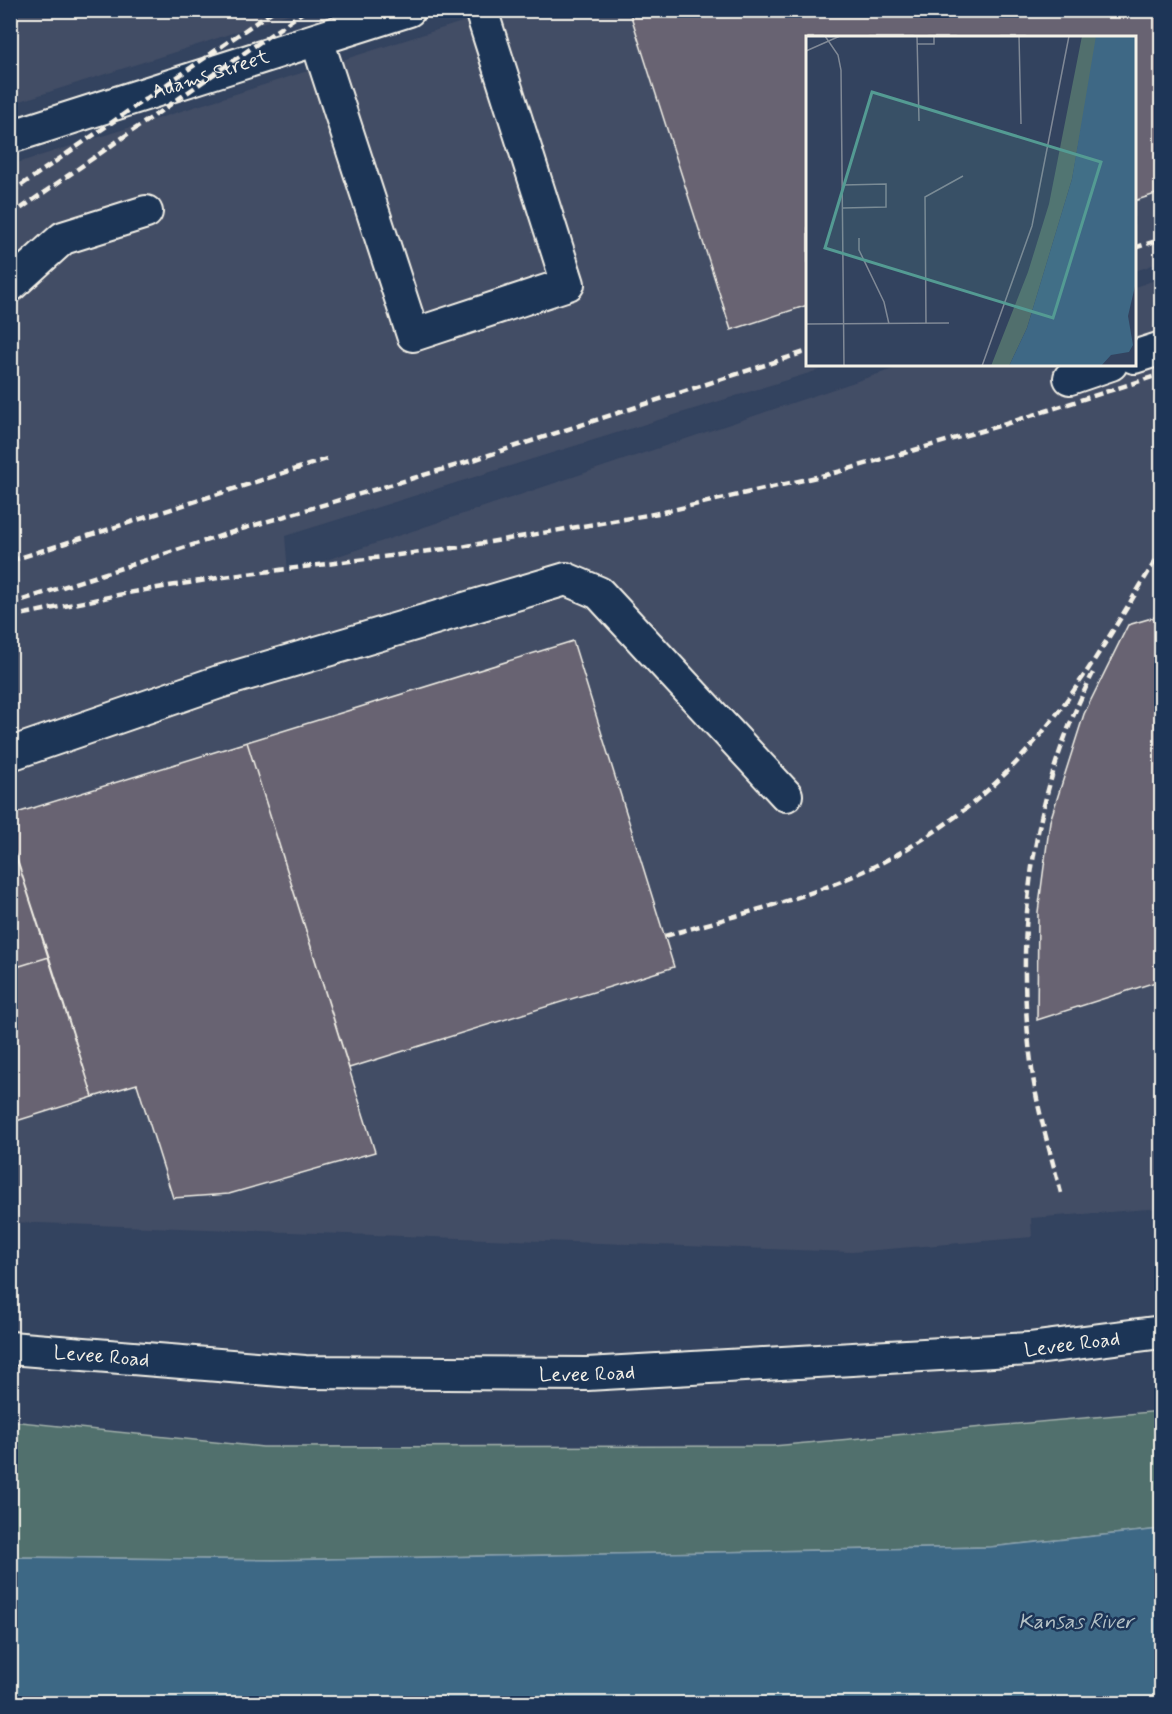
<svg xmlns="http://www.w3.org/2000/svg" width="1172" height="1714" viewBox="0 0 1172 1714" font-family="Mynerve,sans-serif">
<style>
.built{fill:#434d65}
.green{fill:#516f6d;stroke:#a2b0aa;stroke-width:1.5}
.water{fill:#3e6885;stroke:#879fad;stroke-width:1.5}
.building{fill:#676472;stroke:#f4f1e8;stroke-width:1.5}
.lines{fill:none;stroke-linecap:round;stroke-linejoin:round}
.minor-casing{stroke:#f4f1e8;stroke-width:36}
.minor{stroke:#1d3557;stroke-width:32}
.rail{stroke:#f4f1e8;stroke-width:4.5;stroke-dasharray:9 4.5;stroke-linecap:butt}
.labels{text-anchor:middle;stroke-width:5;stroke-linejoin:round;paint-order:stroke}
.street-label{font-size:20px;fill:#f4f1e8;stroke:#1d3557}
.water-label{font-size:21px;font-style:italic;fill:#b4c1c5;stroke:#1d3557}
.inset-road{fill:none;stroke:#808996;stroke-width:1.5}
.view{fill:#549b93;fill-opacity:0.15;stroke:#549b93;stroke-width:3}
.inset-edge{fill:none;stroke:#f4f1e8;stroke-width:3}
</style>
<rect width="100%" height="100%" fill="#33435f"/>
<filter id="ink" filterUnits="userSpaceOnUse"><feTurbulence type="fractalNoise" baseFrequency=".0167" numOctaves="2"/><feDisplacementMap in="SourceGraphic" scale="12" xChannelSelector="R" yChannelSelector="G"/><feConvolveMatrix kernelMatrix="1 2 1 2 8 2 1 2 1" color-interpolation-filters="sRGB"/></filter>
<g filter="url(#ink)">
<!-- built -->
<path class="built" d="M 11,10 L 297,10 L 297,11 L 200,44 L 11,104 Z
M 497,11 L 1161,11 L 1161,262 L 1135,271 L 1134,38 L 808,38 L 808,364 L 835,365 L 285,536 L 288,573 L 905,365 L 1134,364 L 1135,287 L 1161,278 L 1161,1208 L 1031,1218 L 1032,1237 L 852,1252 L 11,1222 L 11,165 Z"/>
<!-- green -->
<path class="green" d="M 1161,1411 L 1161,1529 L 990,1547 L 274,1560 L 11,1557 L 11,1421 L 263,1447 L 773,1446 Z"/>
<!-- water -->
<path class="water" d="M 1161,1529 L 1161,1703 L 11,1703 L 11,1557 L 274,1560 L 990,1547 Z"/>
<!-- building -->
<path class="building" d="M 637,10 L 753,10 L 754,15 L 770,10 L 1162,10 L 1162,192 L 1134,201 L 1134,38 L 808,38 L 808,305 L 731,330 L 630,13 Z
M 1162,615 L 1162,980 L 1037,1020 L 1038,912 L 1050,821 L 1084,714 L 1128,625 Z
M 573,641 L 674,967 L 349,1068 L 247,742 Z
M 247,742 L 375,1152 L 229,1194 L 173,1198 L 137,1084 L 93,1097 L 10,838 L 10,815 Z
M 10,838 L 49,957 L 10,969 Z
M 49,957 L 93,1097 L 10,1123 L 10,969 Z"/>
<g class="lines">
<!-- minor casing -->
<g class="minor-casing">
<g id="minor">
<path d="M 317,40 L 413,335 L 568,284 L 481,10"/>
<path id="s1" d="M 10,137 L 409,10"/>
<path d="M 10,286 L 63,238 L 146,212"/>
<path d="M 1134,357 L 1162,348"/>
<path d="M 1070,378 L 1111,364"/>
<path d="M 10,754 L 219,682 L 566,579 L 599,593 L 786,795"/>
<path id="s2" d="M 10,1348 L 305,1372 L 587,1374 L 1029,1349 L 1162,1332"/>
</g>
</g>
<!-- minor -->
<use href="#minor" class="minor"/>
<!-- rail -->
<path class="rail" d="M 10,193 L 274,10
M 10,216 L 306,10
M 1134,248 L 1162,239
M 10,561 L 330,458
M 10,604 L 245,528 L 461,464 L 808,351
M 10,617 L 133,592 L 224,577 L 461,547 L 659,513 L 834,473 L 1002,425 L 1162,374
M 665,936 C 730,917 798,901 860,873 C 931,841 997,791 1045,729 C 1089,674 1125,610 1162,550
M 1061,1193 C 1051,1155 1039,1116 1033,1077 C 1013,939 1029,799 1093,673"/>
</g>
</g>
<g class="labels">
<!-- street labels -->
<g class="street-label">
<text dy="7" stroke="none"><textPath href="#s1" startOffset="210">Adams Street</textPath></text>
<text dy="7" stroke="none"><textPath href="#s2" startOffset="1064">Levee Road</textPath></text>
<text dy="7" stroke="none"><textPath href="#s2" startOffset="92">Levee Road</textPath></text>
<text dy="7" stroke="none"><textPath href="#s2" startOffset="578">Levee Road</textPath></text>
</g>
<!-- water labels -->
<g class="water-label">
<text x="1076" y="1628">Kansas River</text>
</g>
</g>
<!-- overview -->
<g transform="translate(806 36)">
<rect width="330" height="330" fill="#33435f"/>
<path d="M 276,0 L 290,0 L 290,10 L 266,143 L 221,292 L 203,330 L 185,330 L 222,236 L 243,168 Z" fill="#516f6d"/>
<path d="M 290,0 L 330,0 L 330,246 L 322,280 L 327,309 L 323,316 L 305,319 L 295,330 L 203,330 L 221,292 L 266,143 Z" fill="#3e6885"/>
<path class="inset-road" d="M 19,0 L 32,19 L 35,34 L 38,330M 111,0 L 113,85M 213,0 L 215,88M 111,8 L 128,8 L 128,0M 0,15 L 34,0M 37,149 L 80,148 L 80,171 L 37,172M 53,202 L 53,214 L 78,266 L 83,288M 120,287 L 119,161 L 157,140M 0,288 L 143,287M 176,330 L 226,190 L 263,0"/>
<path class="view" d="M 66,56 L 295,126 L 247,282 L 19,212 Z"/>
<rect width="330" height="330" class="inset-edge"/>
</g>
<!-- margin -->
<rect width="1172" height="1714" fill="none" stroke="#1d3557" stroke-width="36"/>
<rect x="18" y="18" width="1136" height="1678" fill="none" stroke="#f4f1e8" stroke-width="2" filter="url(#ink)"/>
</svg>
